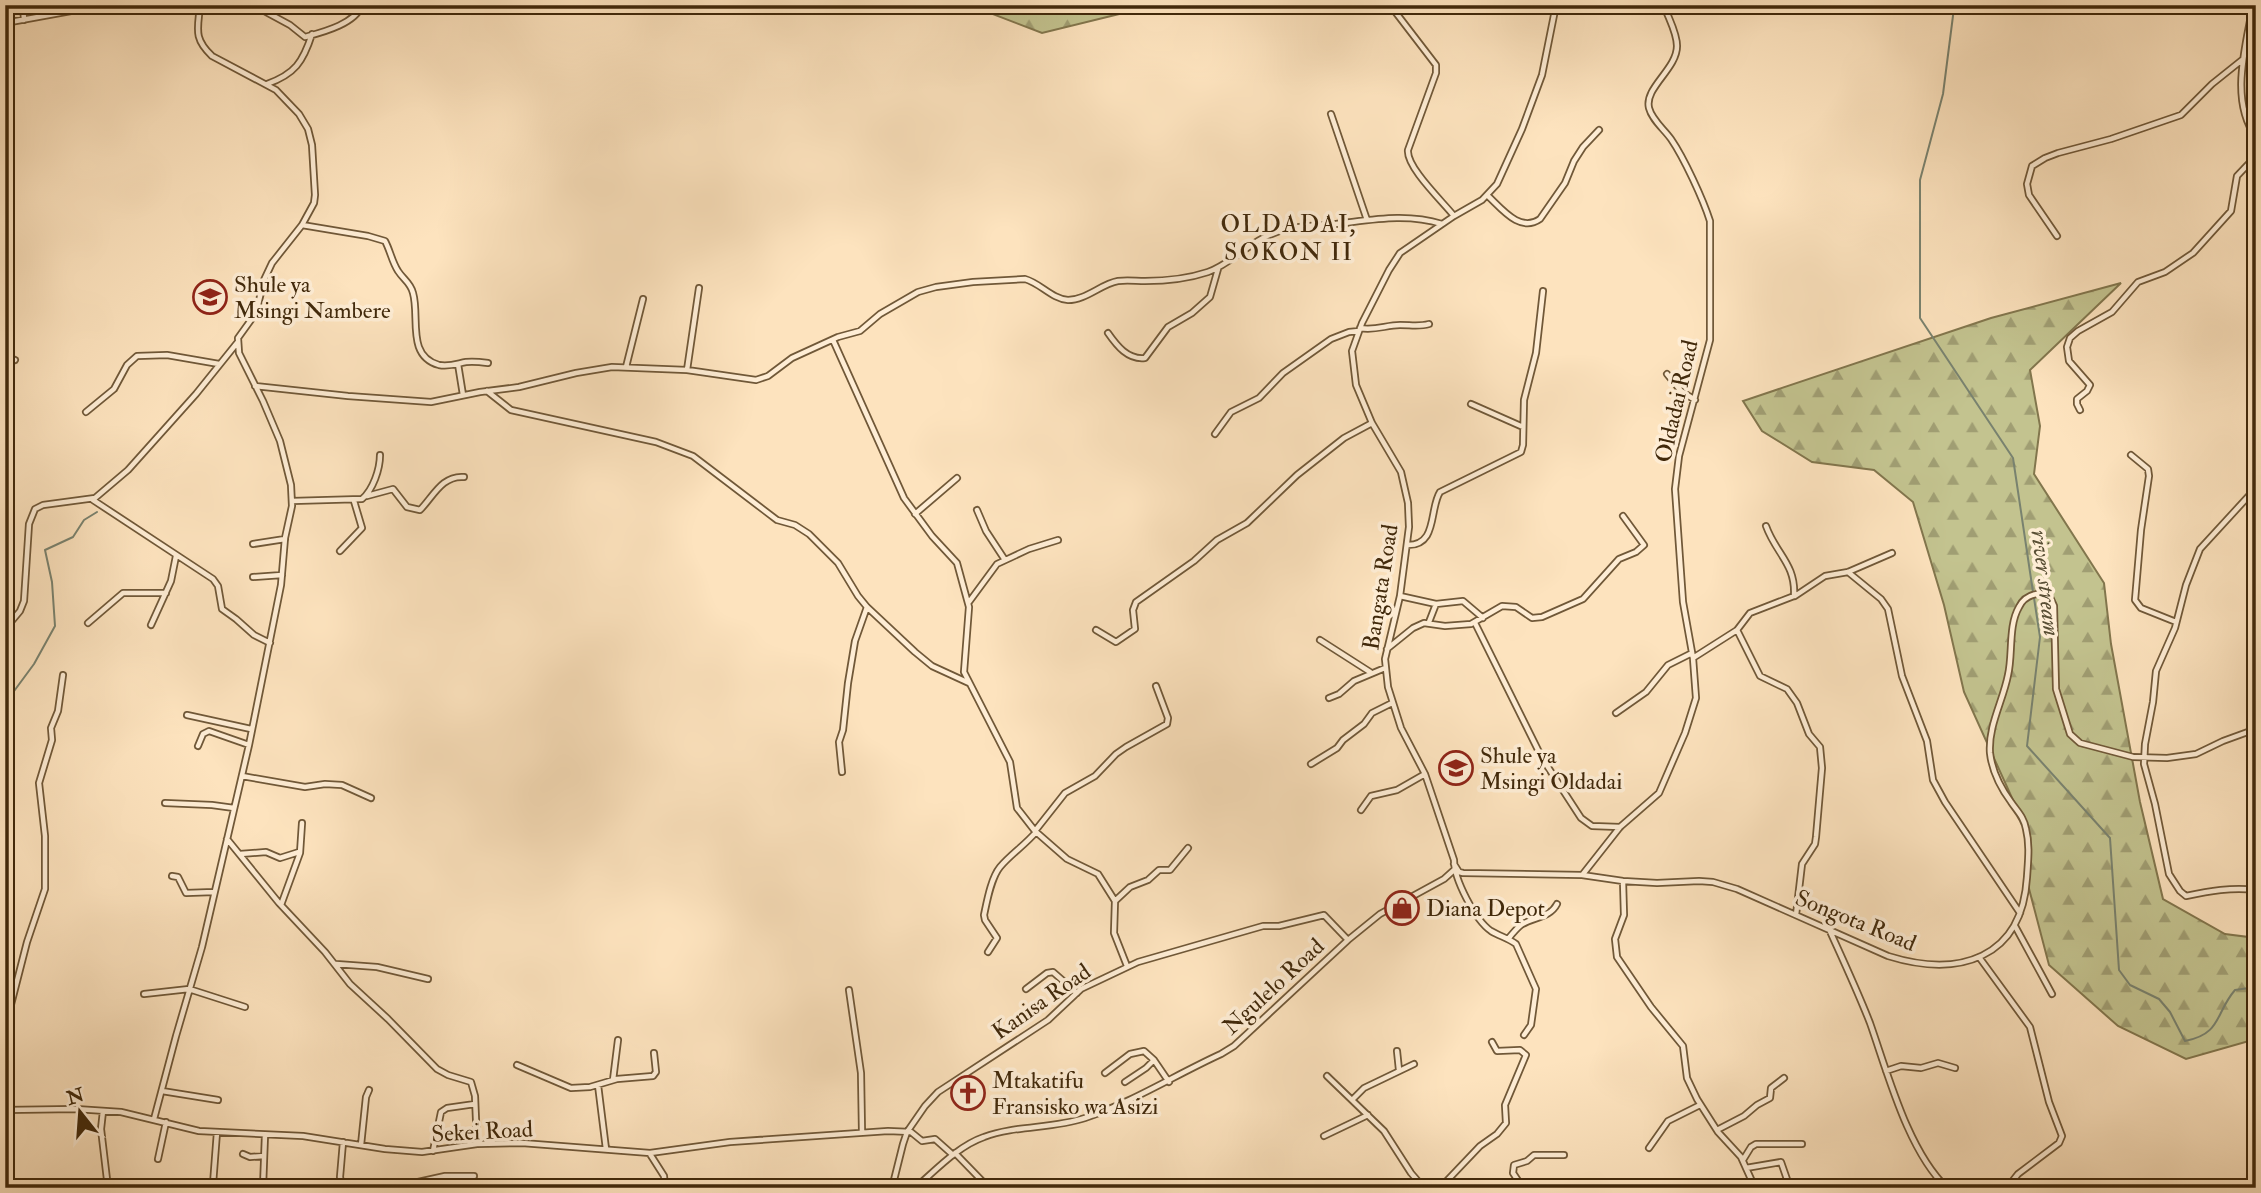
<svg xmlns="http://www.w3.org/2000/svg" width="2261" height="1193" viewBox="0 0 2261 1193" font-family="'IM FELL Double Pica',serif">
<style>
.forest{fill:url(#forest-firs);stroke:#82764d;stroke-width:2}
.lines{fill:none;stroke-linecap:round;stroke-linejoin:round}
.stream{stroke:#79826f;stroke-width:2}
.minor-casing{stroke:#705838;stroke-width:8}
.minor{stroke:#feedd5;stroke-width:4.5}
.labels{text-anchor:middle;stroke-width:7;stroke-linejoin:round;paint-order:stroke}
.poi-label{font-size:23px;fill:#41290b;stroke:#feedd5;text-anchor:start}
.street-label{font-size:23px;fill:#41290b;stroke:#feedd5}
.neighbourhood-label{font-size:24px;letter-spacing:2px;fill:#41290b;stroke:#feedd5}
.water-label{font-size:24px;font-style:italic;fill:#584e34;stroke:#feedd5}
</style>
<defs>
<pattern id="forest-firs" width="22" height="20" patternUnits="userSpaceOnUse" patternTransform="scale(1.75)"><rect width="22" height="20" fill="#c3c38f"/><path d="M5 1l3.5 6h-7zM16 11l3.5 6h-7z" fill="#a09e73"/></pattern>
</defs>
<rect width="100%" height="100%" fill="#fde3be"/>
<filter id="stains"><feTurbulence type="fractalNoise" baseFrequency=".00286" numOctaves="4"/><feColorMatrix values="0 0 0 0 .2 0 0 0 0 .09 0 0 0 0 .02 0 0 0 .5 -.17"/></filter>
<radialGradient id="worn" r=".72"><stop offset=".6" stop-color="#630" stop-opacity="0"/><stop offset="1" stop-color="#630" stop-opacity=".3"/></radialGradient>
<!-- forest -->
<path class="forest" d="M 976,5 L 1156,5 L 1042,33 L 982,10 Z
M 2121,283 L 2030,370 L 2040,426 L 2034,474 L 2104,583 L 2111,644 L 2140,802 L 2163,899 L 2225,934 L 2256,938 L 2256,1039 L 2186,1059 L 2118,1026 L 2049,965 L 2027,881 L 2027,831 L 1964,692 L 1944,605 L 1913,502 L 1874,470 L 1812,462 L 1762,431 L 1743,401 L 1991,318 Z"/>
<g class="lines">
<!-- stream -->
<path class="stream" d="M 1958,5 L 1954,8 L 1943,94 L 1920,180 L 1920,318 L 2013,458 L 2033,592
M 2034,598 L 2040,637 L 2027,746 L 2110,838 L 2119,970 L 2130,985 L 2159,999 L 2170,1012 L 2185,1041 C 2222,1034 2215,1013 2235,990 L 2256,987
M 5,802 L 13,786 L 14,746 L 6,702 L 34,664 L 55,626 L 52,582 L 45,550 L 73,537 L 84,520 L 97,512"/>
<!-- minor casing -->
<g class="minor-casing">
<path id="minor" d="M 23,5 L 24,20
M 261,5 L 266,12 L 290,25 L 305,37 C 323,32 355,24 362,5
M 1390,5 L 1436,65 L 1436,73 L 1408,150 C 1406,167 1443,202 1454,216
M 2253,5 C 2246,46 2229,100 2256,137
M 5,23 L 71,11 L 86,5
M 267,84 C 295,74 303,62 312,34
M 1331,114 L 1367,220
M 1488,196 C 1502,209 1520,233 1540,219 L 1565,183 L 1574,161 L 1583,147 L 1599,130
M 302,225 L 368,236 L 385,241 C 390,250 392,262 398,271 C 403,279 411,283 413,293 C 420,317 406,356 439,365 C 449,367 456,364 466,362 C 473,361 481,362 488,363
M 2057,236 L 2029,195 L 2027,184 L 2032,166 L 2045,158 L 2058,153 L 2111,139 L 2181,115 L 2212,84 L 2242,60
M 1360,328 C 1375,331 1386,325 1400,325 C 1411,325 1419,327 1429,324
M 1108,333 C 1117,346 1128,360 1145,358 L 1168,327 L 1192,313 L 1210,297 L 1218,269
M 833,340 L 904,498 L 932,536 L 957,563 L 969,607 L 964,672 L 1010,762 L 1017,808 L 1035,831 L 1067,859 L 1098,874 L 1115,901 L 1114,933 L 1127,966
M 5,356 L 15,360
M 458,364 L 463,395
M 626,367 L 643,299
M 687,370 L 699,288
M 1667,374 L 1681,391 L 1695,400
M 255,386 L 348,396 L 431,402 L 480,392 L 519,387 L 576,373 L 612,367 L 687,370 L 756,380 L 768,376 L 792,358 L 838,337 L 860,331 L 880,314 L 918,292 L 936,287 L 973,282 L 1025,279 C 1040,283 1052,299 1068,300 C 1086,300 1101,284 1118,281 C 1127,280 1136,281 1145,281 C 1167,281 1187,279 1208,272 C 1228,265 1244,248 1263,238 C 1291,224 1306,227 1336,224 C 1372,220 1406,213 1442,224
M 487,391 L 511,410 L 656,442 L 693,456 L 777,520 L 795,525 L 809,534 L 838,563 L 858,596 L 867,607 L 915,652 L 932,666 L 969,683
M 1471,404 L 1523,427
M 2080,410 L 2077,404 L 2077,399 L 2087,391 L 2090,385 L 2069,361 L 2067,347 L 2070,338 L 2078,331 L 2112,312 L 2138,282 L 2165,272 L 2193,253 L 2231,211 L 2237,176 L 2256,156
M 86,412 L 114,389 L 127,365 L 137,356 L 167,355 L 219,364
M 1215,434 L 1231,412 L 1259,398 L 1283,373 L 1331,339 L 1349,332 L 1359,331
M 2131,455 L 2148,469 L 2149,476 L 2141,530 L 2135,600 L 2141,608 L 2176,622
M 2256,488 L 2200,549 L 2186,585 L 2175,628 L 2156,671 L 2153,702 L 2145,744 L 2144,764 L 2155,804 L 2169,874 L 2180,891 L 2186,896 C 2209,891 2232,887 2256,890
M 367,496 L 393,489 L 407,507 L 420,510 C 433,497 442,475 464,477
M 93,500 L 213,579 L 218,586 L 222,609 L 236,619 L 254,635 L 270,643
M 292,501 L 362,499 C 373,490 380,469 380,455
M 977,510 L 986,531 L 1005,560
M 915,514 L 957,478
M 253,544 L 285,539
M 1407,545 C 1438,546 1429,509 1440,492 L 1521,452 L 1523,445 L 1524,400 L 1536,353 L 1543,291
M 340,551 L 362,528 L 354,501
M 1848,572 L 1881,599 L 1888,609 L 1902,676 L 1927,741 L 1933,780 L 1945,802 L 2020,913
M 253,577 L 282,575
M 1400,596 L 1436,604 L 1463,601 L 1483,618
M 1795,596 L 1825,576 L 1848,572 L 1892,553
M 969,602 L 997,564 L 1029,549 L 1058,540
M 1429,622 L 1436,604
M 88,623 L 123,593 L 166,593
M 1475,623 L 1542,758 L 1581,818 L 1592,826 L 1620,827
M 151,625 L 171,581 L 176,556
M 5,629 L 20,611 L 24,601 L 29,524 L 35,509 L 43,505 L 95,498 L 128,470 L 196,394 L 237,343
M 1096,630 L 1116,642 L 1135,629 L 1133,610 L 1136,602 L 1194,561 L 1217,540 L 1247,523 L 1297,475 L 1344,438 L 1372,423
M 1737,630 L 1760,676 L 1787,689 L 1797,703 L 1809,734 L 1820,747 L 1822,768 L 1816,837 L 1815,844 L 1802,864 L 1796,915
M 1320,640 L 1370,672
M 1387,649 L 1413,628 L 1424,623 L 1445,626 L 1471,624 L 1502,606 L 1516,607 L 1532,618 L 1542,617 L 1583,599 L 1619,559 L 1636,552 L 1644,545 L 1623,516
M 1693,658 L 1737,630 L 1750,613 L 1794,596 C 1796,564 1776,554 1766,526
M 1329,698 L 1339,694 L 1354,681 L 1385,668
M 1616,713 L 1646,692 L 1668,665 L 1692,653
M 187,715 L 251,729
M 198,746 L 203,734 L 209,731 L 249,745
M 1311,764 L 1337,748 L 1343,740 L 1364,724 L 1372,713 L 1392,703
M 842,772 L 839,742 L 843,730 L 848,683 L 855,641 L 867,607
M 242,776 L 305,787 L 325,784 L 342,785 L 371,798
M 165,803 L 212,805 L 234,808
M 1361,810 L 1371,796 L 1397,790 L 1425,774
M 1035,831 L 1065,793 L 1095,776 L 1116,754 L 1126,747 L 1167,724 L 1168,718 L 1156,686
M 227,839 L 279,903 L 325,952 L 350,984 L 388,1019 L 437,1069 L 448,1075 L 471,1082 L 475,1096 L 477,1144
M 240,854 L 266,852 L 280,858 L 299,852
M 1454,864 L 1459,872 L 1463,873 L 1582,875 L 1623,881 L 1657,883 L 1699,881 L 1713,882 L 1737,889 L 1888,956 C 1959,978 2022,959 2027,877 C 2028,861 2030,845 2026,829 C 2024,817 2017,811 2011,802 C 2000,787 1992,771 1990,753 C 1988,726 2003,701 2008,675 C 2013,654 2008,626 2019,607 C 2024,596 2035,593 2046,593 L 2049,595 L 2054,606 L 2056,689 L 2070,734 L 2080,743 L 2133,757 L 2167,758 L 2196,754 L 2223,741 L 2256,729
M 1583,874 L 1620,827 L 1659,793 L 1685,733 L 1696,698 L 1693,658 L 1683,602 L 1675,489 L 1679,456 L 1710,340 L 1710,221 C 1703,199 1684,158 1671,139 C 1664,129 1652,120 1649,108 C 1644,88 1677,69 1677,46 C 1677,32 1668,18 1664,5
M 172,876 L 178,877 L 186,893 L 214,892
M 1623,881 L 1624,915 L 1615,939 L 1617,957 L 1651,1007 L 1683,1046 L 1687,1078 L 1697,1099 L 1718,1132 L 1741,1157 L 1755,1188
M 1115,901 L 1130,887 L 1148,880 L 1159,870 L 1170,870 L 1188,848
M 281,905 L 300,853 L 302,823
M 2015,926 L 2052,994
M 1829,929 C 1843,960 1858,992 1870,1023 C 1888,1074 1908,1151 1947,1188
M 1508,939 C 1512,934 1516,929 1521,925 C 1533,917 1550,918 1557,904
M 988,952 L 997,938 L 985,920 L 984,915 C 987,901 991,878 1000,867 C 1011,854 1025,845 1036,832
M 1979,957 L 2030,1027 L 2049,1102 L 2062,1136 L 2059,1143 L 2018,1174 L 2007,1188
M 336,964 L 377,967 L 428,979
M 1026,989 L 1047,973 L 1053,972 L 1077,993
M 849,990 L 861,1073 L 862,1132
M 144,994 L 189,989 L 245,1007
M 5,1028 L 27,942 L 45,889 L 45,836 L 39,783 L 52,740 L 51,728 L 58,711 L 63,675
M 1524,1035 L 1531,1025 L 1536,989 L 1516,944 C 1508,938 1499,936 1491,931 C 1475,920 1454,879 1454,860 L 1425,774 L 1401,728 L 1388,687 L 1385,659 L 1400,596 L 1409,527 L 1408,503 L 1401,472 L 1372,423 L 1356,385 L 1352,351 L 1362,323 L 1389,270 L 1400,253 L 1454,216 L 1482,200 L 1497,184 L 1522,129 L 1542,75 L 1556,5
M 1397,1051 L 1399,1070
M 517,1065 L 571,1088 L 590,1087 L 617,1079 L 653,1076 L 656,1072 L 654,1053
M 1886,1071 L 1901,1066 L 1921,1068 L 1938,1063 L 1955,1068
M 1105,1073 L 1130,1054 L 1144,1051 L 1154,1060 L 1169,1082
M 1327,1076 L 1384,1131 L 1411,1173 L 1424,1188
M 613,1080 L 618,1040
M 1125,1082 L 1146,1068 L 1154,1060
M 2256,1082 L 2250,1102 L 2256,1126
M 598,1085 L 606,1149
M 162,1091 L 218,1100
M 1352,1100 L 1364,1088 L 1414,1064
M 5,1110 L 76,1109 L 121,1112 L 199,1131 L 303,1136 L 385,1149 L 422,1152 L 477,1144 L 522,1143 L 650,1153 L 730,1142 L 888,1131 L 911,1132 L 922,1141 L 935,1139 L 953,1155
M 103,1111 L 101,1129 L 108,1188
M 154,1119 L 176,1036 L 202,947 L 249,745 L 281,585 L 285,538 L 292,506 L 291,485 L 280,441 L 263,401 L 239,353 L 238,338 L 256,313 L 264,280 L 272,263 L 302,225 L 314,203 L 315,195 L 312,145 L 308,129 L 299,114 L 276,90 L 212,56 C 193,38 198,29 200,5
M 1717,1130 L 1744,1116 L 1757,1105 L 1770,1098 L 1771,1088 L 1784,1078
M 1324,1136 L 1368,1115
M 343,1142 L 340,1177 L 341,1182 L 345,1184 L 400,1186 L 445,1176 L 474,1176
M 361,1145 L 366,1097 L 369,1090
M 1649,1148 L 1668,1121 L 1700,1105
M 433,1151 L 441,1112 L 447,1108 L 475,1104
M 955,1153 L 989,1188
M 243,1154 L 250,1157 L 264,1156
M 650,1154 L 664,1176 L 665,1188
M 158,1159 L 166,1122
M 1743,1160 L 1751,1147 L 1756,1144 L 1802,1144
M 1746,1168 L 1781,1162 L 1790,1188
M 437,1178 L 440,1188
M 213,1184 L 217,1132
M 263,1187 L 265,1135
M 892,1188 L 903,1144 L 907,1132 L 925,1106 L 938,1092 L 1048,1020 L 1081,989 L 1138,962 L 1263,926 L 1279,926 L 1324,915 L 1348,940
M 915,1188 C 936,1170 958,1146 984,1137 C 1016,1125 1052,1129 1085,1118 C 1133,1102 1175,1075 1221,1054 L 1234,1046 L 1348,940 L 1380,914 L 1444,879 L 1454,870
M 1440,1188 L 1480,1146 L 1497,1134 L 1506,1123 L 1505,1105 L 1526,1055 L 1520,1050 L 1497,1051 L 1492,1042
M 1523,1188 L 1513,1173 L 1514,1165 L 1527,1161 L 1534,1155 L 1564,1155"/>
</g>
<!-- minor -->
<use href="#minor" class="minor"/>
</g>
<!-- icons -->
<defs>
<g id="school-ring" transform="scale(1.75)"><circle r="9.5" fill="#feedd5" stroke="#8f2418" stroke-width="1.5"/><path d="M0-5L7-2L0 1L-7-2ZM-4 1L0 2.5L4 1V4Q0 6-4 4Z" fill="#8f2418"/></g>
<g id="shop-ring" transform="scale(1.75)"><circle r="9.5" fill="#feedd5" stroke="#8f2418" stroke-width="1.5"/><path d="M-5-2.5h2.3a2.7 3.5 0 0 1 5.4 0H5L5.5 6h-11ZM-1.5-2.5h3a1.5 2.3 0 0 0-3 0Z" fill="#8f2418"/></g>
<g id="church-ring" transform="scale(1.75)"><circle r="9.5" fill="#feedd5" stroke="#8f2418" stroke-width="1.5"/><path d="M-1.2-6h2.4v3.5h3.3v2.4h-3.3V6h-2.4V-.1h-3.3v-2.4h3.3Z" fill="#8f2418"/></g>
</defs>
<g fill-rule="evenodd">
<use href="#school-ring" x="210" y="297"/>
<use href="#school-ring" x="1456" y="768"/>
<use href="#shop-ring" x="1402" y="908"/>
<use href="#church-ring" x="968" y="1093"/>
</g>
<g class="labels">
<!-- poi labels -->
<g class="poi-label">
<text x="234" y="292">Shule ya<tspan x="234" dy="26">Msingi Nambere</tspan></text>
<text x="1480" y="763">Shule ya<tspan x="1480" dy="26">Msingi Oldadai</tspan></text>
<text x="1426" y="916">Diana Depot</text>
<text x="992" y="1088">Mtakatifu<tspan x="992" dy="26">Fransisko wa Asizi</tspan></text>
</g>
<!-- street labels -->
<g class="street-label">
<text transform="translate(1676 401) rotate(-77)" y="8">Oldadai Road</text>
<text transform="translate(1380 587) rotate(-81)" y="8">Bangata Road</text>
<text transform="translate(1856 920) rotate(22)" y="8">Songota Road</text>
<text transform="translate(1273 986) rotate(-43)" y="8">Ngulelo Road</text>
<text transform="translate(1041 1001) rotate(-35)" y="8">Kanisa Road</text>
<text transform="translate(482 1131) rotate(-3)" y="8">Sekei Road</text>
</g>
<!-- neighbourhood labels -->
<g class="neighbourhood-label">
<text x="1289" y="232">OLDADAI,<tspan x="1289" dy="28">SOKON II</tspan></text>
</g>
<!-- water labels -->
<g class="water-label">
<text transform="translate(2046 583) rotate(83)" y="8">river stream</text>
</g>
</g>
<!-- margin -->
<rect width="2261" height="1193" fill="none" stroke="#fde3be" stroke-width="28"/>
<rect x="7" y="7" width="2247" height="1179" fill="none" stroke="#41290b" stroke-width="3.5"/>
<rect x="14" y="14" width="2233" height="1165" fill="none" stroke="#41290b" stroke-width="2"/>
<!-- north arrow -->
<g transform="translate(80 1112) rotate(343)" stroke="#feedd5" stroke-width="5" paint-order="stroke">
<path d="M0-5L12 26L0 18L-12 26Z" fill="#41290b"/>
<text y="-10" font-size="19" font-weight="bold" text-anchor="middle" fill="#41290b">N</text>
</g>
<rect width="100%" height="100%" filter="url(#stains)"/>
<rect width="100%" height="100%" fill="url(#worn)"/>
</svg>
